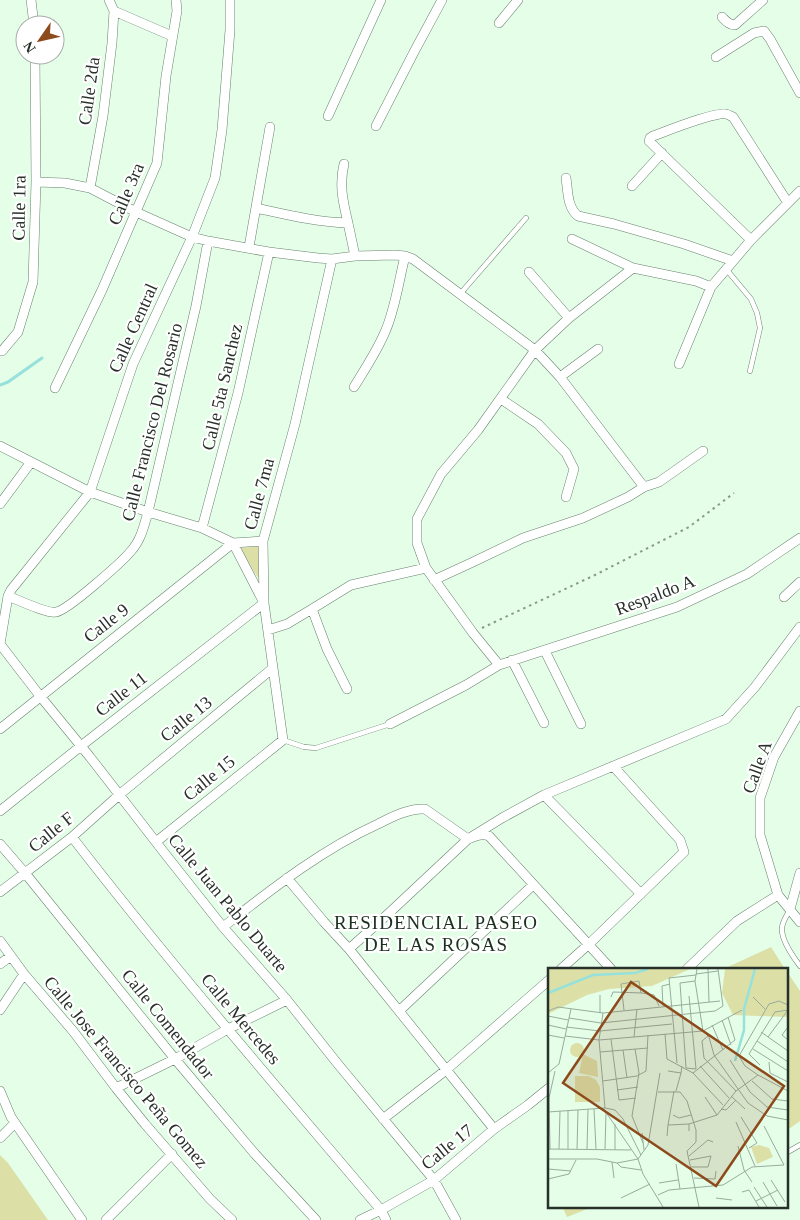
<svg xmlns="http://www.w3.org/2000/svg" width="800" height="1220" viewBox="0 0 800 1220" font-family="Georgia,serif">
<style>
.green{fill:#dce0a7}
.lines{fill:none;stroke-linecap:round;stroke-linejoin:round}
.stream{stroke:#96e1db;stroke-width:3}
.service-casing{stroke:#69816e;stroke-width:5.5}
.minor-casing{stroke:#69816e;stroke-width:10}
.path{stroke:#879a8a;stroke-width:2;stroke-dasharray:2.5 4;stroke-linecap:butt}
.service{stroke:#fff;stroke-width:4.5}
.minor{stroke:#fff;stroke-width:9}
.labels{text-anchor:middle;stroke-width:4.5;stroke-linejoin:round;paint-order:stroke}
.street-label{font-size:18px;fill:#273129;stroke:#fff}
.neighbourhood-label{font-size:19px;letter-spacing:1px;fill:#1b301f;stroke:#fff}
.inset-river{fill:none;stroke:#96e1db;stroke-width:2.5}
.inset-road{fill:none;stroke:#98ac9c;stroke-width:1}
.view{fill:#8d4a1b;fill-opacity:0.15;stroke:#8d4a1b;stroke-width:2.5}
.inset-edge{fill:none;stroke:#273129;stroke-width:2.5}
</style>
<rect width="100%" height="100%" fill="#e4fee8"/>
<!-- green -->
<path class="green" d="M 259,546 L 261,583 L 240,548 Z
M 771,947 L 785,969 L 726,969 L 730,966 Z
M 786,970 L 800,991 L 800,1121 L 786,1131 Z
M 0,1155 L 8,1163 L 48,1220 L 0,1220 Z
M 562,1206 L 595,1206 L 567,1217 Z"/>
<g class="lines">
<!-- stream -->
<path class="stream" d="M 0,385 L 8,382 L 42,358"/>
<!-- service casing -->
<g class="service-casing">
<path id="service" d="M 726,269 L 751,299 L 757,313 L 760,328 L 750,371
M 460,294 L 526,218
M 283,740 L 304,747 L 316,748 L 390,724
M 790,909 C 788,914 782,922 782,928 C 781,939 794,958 800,966
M 786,1153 L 800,1145"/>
</g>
<!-- minor casing -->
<g class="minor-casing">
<path id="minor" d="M 31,0 L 34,25
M 114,11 L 172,36
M 722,17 C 726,21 729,25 735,25 L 763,0
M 499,23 L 518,0
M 716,57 L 754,33 L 764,31 L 770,39 L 800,93
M 328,116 L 381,0
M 376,126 L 414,52 L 442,0
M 344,164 C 339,185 343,202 348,223
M 566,178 C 568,191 567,207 578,216 L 614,224 L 684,244 L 733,261
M 36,182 L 65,183 L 90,188 L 136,212 L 192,237 L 208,241 L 269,252 L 318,258 L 332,259 L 355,256 L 395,255 L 405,256 L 413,259 L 535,350 L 560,377 L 598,349
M 632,186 L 662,153
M 90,188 L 103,116 L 112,43 L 114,11 L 109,0
M 256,208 C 288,215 316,222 348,223 L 355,256
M 572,239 L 633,268
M 751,240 L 649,141 L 650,138 L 653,136 C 667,131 714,112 726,114 C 727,114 731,116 733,117 L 788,203
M 249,247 L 270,127
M 529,272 L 569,318
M 0,351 L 2,351 L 18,332 L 33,282 L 36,182 L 35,55
M 679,364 L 711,287
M 560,377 L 644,487 L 659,482 L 703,451
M 354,387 C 365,369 377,351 385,332 C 395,310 399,280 405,256
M 55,388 L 102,290 L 157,163 L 166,76 L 177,11 L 176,0
M 501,399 L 538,424 L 566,453 L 574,469 L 566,497
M 0,446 L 90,492 L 148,512 L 202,528 L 233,543 L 263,541
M 0,504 L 31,462
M 202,528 L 238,393 L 269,252
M 434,580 L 473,562 L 523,538 L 583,518 L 628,497 L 644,487
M 8,596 C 18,600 48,614 56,612 C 67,611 123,561 131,551 C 141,540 144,526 148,512 L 196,306 L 208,241
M 784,597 L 800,582
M 312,609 L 351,585 L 426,568
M 268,630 L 287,624 L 312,609 L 327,649 L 347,689
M 0,644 L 40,696 L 90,757 L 166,855 L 223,927 L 287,1000 L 337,1063 L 434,1180 L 456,1220
M 0,644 L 8,596 L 11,590 L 90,492 L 133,364 L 192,237 L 215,178 L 222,130 L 230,30 L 230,0
M 545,651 L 581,724
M 512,660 L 544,723
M 499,665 L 473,633 L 426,568 L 417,543 L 417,519 L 441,474 L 478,430 L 535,350 L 569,318 L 633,268 L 696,281 L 711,287 L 751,240 L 800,191
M 800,711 L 774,757 L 760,798 L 760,835 L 778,895 L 800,922
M 390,724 L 466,685 L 499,665 L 677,607 L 747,574 L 800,538
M 0,729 L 233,543 L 264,603 L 81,746 L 0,811
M 544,795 L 641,894
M 72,837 C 171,965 277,1087 381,1210 L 386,1220
M 156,842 L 283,740 L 264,603 L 263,541 L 295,424 L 332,259
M 0,844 L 25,873 L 175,1059 L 255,1154 L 316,1220
M 287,878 L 324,922 L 349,949 L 494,1129
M 0,892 L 72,837 L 119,795 L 273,668
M 790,909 L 800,873
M 223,927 C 272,889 321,850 378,824 C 392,817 409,808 425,809 L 468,839 C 475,836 482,833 489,836 L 611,969
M 0,941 L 24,974 L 73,1031 L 116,1088 L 145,1124 L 210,1199 L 232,1220
M 349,949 L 388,914 L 468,839 L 502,818 L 544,795 L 726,719 L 755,687 L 800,627
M 0,964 L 11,956
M 561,969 L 589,944 L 684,852 L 680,840 L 613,766
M 687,969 L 737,921 L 778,895
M 0,1010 L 24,974
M 399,1011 L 533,885
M 116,1088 L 175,1059 L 228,1029 L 287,1000
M 0,1091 L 11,1117 L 82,1220
M 383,1119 L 446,1070 L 549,980
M 0,1138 L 15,1123
M 106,1220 L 172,1154
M 360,1220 L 381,1210 L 434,1180 L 494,1129 L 528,1105 L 549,1088"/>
</g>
<!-- path -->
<path class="path" d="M 482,628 L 595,575 L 689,527 L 734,493"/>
<!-- service -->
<use href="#service" class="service"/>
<!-- minor -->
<use href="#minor" class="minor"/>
</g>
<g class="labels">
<!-- street labels -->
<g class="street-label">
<text transform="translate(89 91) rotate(-82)" y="6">Calle 2da</text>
<text transform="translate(126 194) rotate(-67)" y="6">Calle 3ra</text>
<text transform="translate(19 208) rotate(-89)" y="6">Calle 1ra</text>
<text transform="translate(133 328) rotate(-66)" y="6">Calle Central</text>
<text transform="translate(222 387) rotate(-77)" y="6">Calle 5ta Sanchez</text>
<text transform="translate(152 422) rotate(-76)" y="6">Calle Francisco Del Rosario</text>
<text transform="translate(259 494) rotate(-75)" y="6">Calle 7ma</text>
<text transform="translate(655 595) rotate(-21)" y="6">Respaldo A</text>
<text transform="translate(106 623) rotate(-38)" y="6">Calle 9</text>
<text transform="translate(121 694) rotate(-38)" y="6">Calle 11</text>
<text transform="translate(186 719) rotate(-39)" y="6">Calle 13</text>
<text transform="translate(757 767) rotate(-70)" y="6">Calle A</text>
<text transform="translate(209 778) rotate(-39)" y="6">Calle 15</text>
<text transform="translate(51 832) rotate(-39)" y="6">Calle F</text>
<text transform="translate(228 903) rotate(50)" y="6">Calle Juan Pablo Duarte</text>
<text transform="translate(241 1019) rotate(50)" y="6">Calle Mercedes</text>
<text transform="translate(168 1024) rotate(51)" y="6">Calle Comendador</text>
<text transform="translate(126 1072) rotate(50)" y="6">Calle Jose Francisco Peña Gomez</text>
<text transform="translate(447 1147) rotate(-39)" y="6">Calle 17</text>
</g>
<!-- neighbourhood labels -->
<g class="neighbourhood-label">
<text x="436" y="929">RESIDENCIAL PASEO<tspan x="436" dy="22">DE LAS ROSAS</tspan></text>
</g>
</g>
<!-- overview -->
<g transform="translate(548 968)">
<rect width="240" height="240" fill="#e4fee8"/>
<path d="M 0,1 L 142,1 L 104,18 L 61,21 L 39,27 L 0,46 ZM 177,1 L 240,1 L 240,49 L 185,47 L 174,25 ZM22 82a7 7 0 1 1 14 0a7 7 0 1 1-14 0ZM 35,86 L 49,93 L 50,109 L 31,105 ZM 27,108 L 41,108 L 48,112 L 52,119 L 52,134 L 27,134 ZM 211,177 L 221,180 L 225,189 L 209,196 L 203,179 Z" fill="#dce0a7"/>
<path class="inset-river" d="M 0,25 L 45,7 L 87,5 L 100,1M 187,93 L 196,62 L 196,41 L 207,1"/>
<path class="inset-road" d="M 149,1 L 147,13 L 155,63 L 161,69 L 166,87 L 200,135 L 219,148 L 240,152M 160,1 L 161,34M 148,6 L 170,3M 141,28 L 148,101 L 138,100 L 132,15 L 147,13M 63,29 L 65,24 L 94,25 L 106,27 L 111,38M 205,29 L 217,41M 240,37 L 231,33 L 221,36 L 191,88 L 197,98 L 210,107 L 240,123M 115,38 L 114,18 L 122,16M 76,42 L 73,16 L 91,13 L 93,25M 0,43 L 10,39 L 55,45 L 172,33M 52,45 L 52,27M 55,45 L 51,72 L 57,140M 0,48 L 20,52M 21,50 L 53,55 L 167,43 L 175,38 L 170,1M 174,52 L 183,77M 0,57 L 18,61M 164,57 L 175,82M 18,59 L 52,63 L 124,56M 240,59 L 234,67 L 240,72M 213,64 L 240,83M 117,66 L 119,91 L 145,105 L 175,137M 0,67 L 16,70M 17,68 L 51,72 L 155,63 L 194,42M 160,68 L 154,73 L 156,90 L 188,123M 86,69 L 89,41M 220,69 L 240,42M 63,71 L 71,132 L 88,130M 209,73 L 240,94M 87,81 L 91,105 L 84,148 L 95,175M 205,81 L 240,103M 75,82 L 79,110M 52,84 L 100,80M 182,92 L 202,124 L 219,139 L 240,142M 221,94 L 222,105 L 240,114M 129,95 L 121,10 L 148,7M 212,97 L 201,86 L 227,44 L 240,42M 152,98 L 181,130M 120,103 L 133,105 L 134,98M 0,105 L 11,96 L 23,41M 145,105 L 187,72 L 180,49M 55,113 L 89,108 L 98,103 L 100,67M 204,113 L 224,131 L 240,133M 69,122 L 90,119M 128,123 L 133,105M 110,124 L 132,124 L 139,133 L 148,162 L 148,174 L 139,183 L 151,239M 183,128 L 197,141M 157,129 L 169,147M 55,140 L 90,191 L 95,206 L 115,239M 46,141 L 48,181M 173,141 L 178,142 L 188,132M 0,144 L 57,140 L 67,142 L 75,151 L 93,187M 125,147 L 131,150 L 143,147M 169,147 L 188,123 L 210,107M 193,149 L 209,175 L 201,180M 188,154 L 207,198M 67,156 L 67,182M 120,157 L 126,123M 141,163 L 141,156 L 169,147M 94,165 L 96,182M 119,168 L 120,157 L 141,156M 190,178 L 196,202 L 204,214M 0,181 L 83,182M 2,181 L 1,130 L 7,103M 11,181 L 12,143M 20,181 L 20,143M 29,181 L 30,142M 39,181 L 40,141M 57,181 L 58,145M 141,188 L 160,172 L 165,174M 0,191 L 49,191 L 69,195 L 90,191 L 100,177 L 112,105M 142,192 L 163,188 L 160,199 L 143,199M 64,194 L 66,210M 69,195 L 73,199 L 93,202M 128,196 L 132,221M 0,201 L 23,203M 146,210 L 167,211 L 168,203M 0,211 L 21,206 L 28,192M 223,212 L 237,234M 215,214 L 229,238M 111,215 L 130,212M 206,219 L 219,239M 194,224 L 201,222 L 211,239M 110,227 L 121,222 L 175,217 L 204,199 L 236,197 L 216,158M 73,230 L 102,216M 168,230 L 184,232M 208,233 L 230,222"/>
<path class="view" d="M 83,14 L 236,118 L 168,218 L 15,115 Z"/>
<rect width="240" height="240" class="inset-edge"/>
</g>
<!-- north arrow -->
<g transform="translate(40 40) rotate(236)"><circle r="24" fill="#ffffff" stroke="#a9ada9"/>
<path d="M0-4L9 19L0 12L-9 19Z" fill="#8d4a1b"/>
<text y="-8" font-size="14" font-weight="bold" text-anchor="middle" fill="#273129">N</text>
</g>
</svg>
